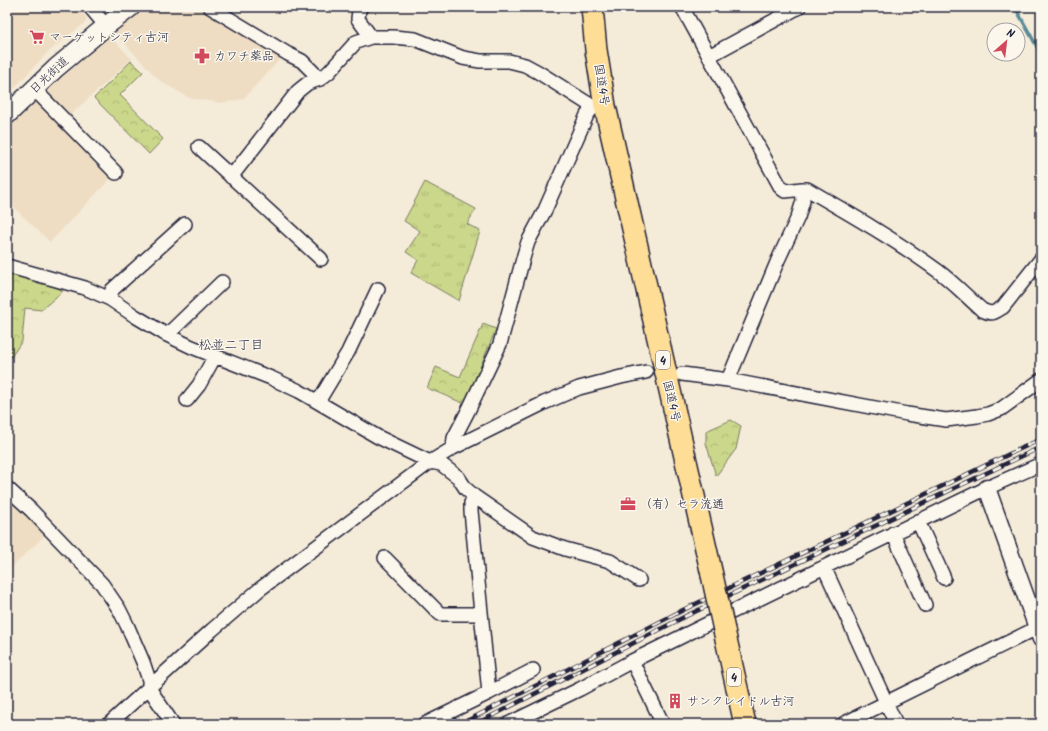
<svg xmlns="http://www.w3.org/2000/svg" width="1048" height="731" viewBox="0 0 1048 731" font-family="Kalam,'Klee One',sans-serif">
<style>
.built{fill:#eeddc3}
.grass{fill:url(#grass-tufts);stroke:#767c62}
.forest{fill:url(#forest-crowns);stroke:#767c62}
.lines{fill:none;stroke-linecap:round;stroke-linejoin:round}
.stream{stroke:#598a97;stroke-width:3.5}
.minor-casing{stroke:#22223b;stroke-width:16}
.tertiary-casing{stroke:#22223b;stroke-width:19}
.secondary-casing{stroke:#22223b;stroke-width:21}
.trunk-casing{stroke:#22223b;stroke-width:24}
.minor{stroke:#fbf7ec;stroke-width:13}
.tertiary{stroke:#fbf7ec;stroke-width:16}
.secondary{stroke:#fbf7ec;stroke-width:18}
.trunk{stroke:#fedd96;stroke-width:21}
.rail-casing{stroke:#22223b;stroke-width:4.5}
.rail{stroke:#fbf7ec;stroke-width:3;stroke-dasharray:9;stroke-linecap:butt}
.trunk-bridge-casing{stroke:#22223b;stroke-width:24;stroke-linecap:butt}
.trunk-bridge{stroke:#fedd96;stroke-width:21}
.labels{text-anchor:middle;stroke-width:3;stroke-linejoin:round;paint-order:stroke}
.shield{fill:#fbf7ec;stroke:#636270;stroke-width:1}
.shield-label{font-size:11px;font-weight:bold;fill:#22223b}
.poi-label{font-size:12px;fill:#22223b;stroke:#fbf7ec;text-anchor:start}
.street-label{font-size:12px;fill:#22223b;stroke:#fbf7ec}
.neighbourhood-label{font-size:13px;fill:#22223b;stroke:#fbf7ec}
</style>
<defs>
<pattern id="grass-tufts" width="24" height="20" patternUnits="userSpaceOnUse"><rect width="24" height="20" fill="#cbd78a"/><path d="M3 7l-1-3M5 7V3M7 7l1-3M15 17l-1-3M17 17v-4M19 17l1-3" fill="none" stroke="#aeb878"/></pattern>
<pattern id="forest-crowns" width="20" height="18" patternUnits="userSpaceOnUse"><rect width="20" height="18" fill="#cbd78a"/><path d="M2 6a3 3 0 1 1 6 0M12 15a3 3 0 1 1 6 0" fill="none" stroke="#aeb878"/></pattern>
</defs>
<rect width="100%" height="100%" fill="#f5ebd9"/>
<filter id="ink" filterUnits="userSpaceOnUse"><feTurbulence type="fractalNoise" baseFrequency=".025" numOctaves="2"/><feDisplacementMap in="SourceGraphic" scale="8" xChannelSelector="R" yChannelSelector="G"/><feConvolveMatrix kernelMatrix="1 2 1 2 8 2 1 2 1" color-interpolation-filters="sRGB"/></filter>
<g filter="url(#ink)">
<!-- built -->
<path class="built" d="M 7,7 L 78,7 L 86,17 L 86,22 L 48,52 L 7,96 Z
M 148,7 L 205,7 L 284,55 L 243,99 L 222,103 L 189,98 L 160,81 L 114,32 Z
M 110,36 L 132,59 L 69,116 L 47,91 Z
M 34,98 L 114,175 L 50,242 L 7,201 L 7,126 Z
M 7,493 L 47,533 L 7,572 Z"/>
<!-- grass -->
<path class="grass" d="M 425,182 L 476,209 L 467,224 L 480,231 L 459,301 L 411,273 L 418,260 L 406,252 L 420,231 L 404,221 Z"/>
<!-- forest -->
<path class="forest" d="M 131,61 L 143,72 L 120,95 L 163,139 L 149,154 L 94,98 Z
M 7,271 L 54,286 L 63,291 L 41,310 L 25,308 L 22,341 L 11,357 L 7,355 Z
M 483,324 L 496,329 L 465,404 L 427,388 L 436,367 L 460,377 Z
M 731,420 L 741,426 L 736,449 L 716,476 L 706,443 L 706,431 Z"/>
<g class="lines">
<!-- stream -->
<path class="stream" d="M 1015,7 L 1041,54"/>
<!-- minor casing -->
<g class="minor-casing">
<path id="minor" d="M 90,7 L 106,26
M 210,7 L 288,54 L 302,61 L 320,79
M 361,7 L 359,10 L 358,19 L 371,37
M 682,7 L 781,188 L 785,191 L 802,189 L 807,189 C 852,215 897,241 938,271 C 953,282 968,298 982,310 C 992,315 994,313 1003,307 L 1041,259
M 709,56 L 799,7
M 34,89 L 116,173
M 199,147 L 321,259
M 231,177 L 298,91 L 308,83 L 320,79 L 329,72 L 356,42 L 371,37 L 393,37 L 415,39 L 463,58 L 480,61 L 509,61 L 525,65 L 538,72 L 587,103 L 594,106 L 605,106
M 7,266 L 85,288 L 110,299 L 135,316 L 167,335 L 192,347 L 271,378 L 299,391 L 378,437 L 430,462 L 441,464 L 458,477 L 466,489 L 474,496 L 533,537 L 565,549 L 610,561 L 639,580
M 110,299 L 112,290 L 185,224
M 167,335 L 222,282
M 682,374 L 728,380 L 907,414 L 946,420 L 977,416 L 988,414 L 1001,409 L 1041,380
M 728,380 L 778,260 L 798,217 L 803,201 L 802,189
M 187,400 L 199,385 L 215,356
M 318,402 L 348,352 L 378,289
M 453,448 L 454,438 L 469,409 L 500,344 L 524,255 L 528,242 L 545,210 L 587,115 L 594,106
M 7,488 L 31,510 L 102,584 L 119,609 L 127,625 L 143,662 L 149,680 L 149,688 L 173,724
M 918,521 L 944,578
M 893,533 L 925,605
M 385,558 L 440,614 L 481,614
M 824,567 L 896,724
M 632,661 L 663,724
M 489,693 L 533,670
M 109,724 L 212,630 L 260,589 L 430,462 L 453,448 L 544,403 L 579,388 L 621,377 L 646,372
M 425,724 L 489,693 L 471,511 L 471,503 L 474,496
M 508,724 L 580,689 L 632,661 L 703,626 L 987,488 L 1041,464
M 843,724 L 1037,628"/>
</g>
<!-- tertiary casing -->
<g class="tertiary-casing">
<path id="tertiary" d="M 987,488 L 1041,639"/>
</g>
<!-- secondary casing -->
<g class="secondary-casing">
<path id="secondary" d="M 7,115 L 56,68 L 106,26 L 131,7"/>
</g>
<!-- trunk casing -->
<g class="trunk-casing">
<path id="trunk" d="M 592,7 L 596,50 L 605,106 L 712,575
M 724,630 L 745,724"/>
</g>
<!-- minor -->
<use href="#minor" class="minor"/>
<!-- tertiary -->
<use href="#tertiary" class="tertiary"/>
<!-- secondary -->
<use href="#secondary" class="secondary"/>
<!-- trunk -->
<use href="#trunk" class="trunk"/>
<!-- rail casing -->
<g class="rail-casing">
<path id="rail" d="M 461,724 L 683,610 L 1041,439
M 476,724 L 686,616 L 1041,447"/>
</g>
<!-- rail -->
<use href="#rail" class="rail"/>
<!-- trunk-bridge casing -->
<g class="trunk-bridge-casing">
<path id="trunk-bridge" d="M 712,575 L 724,630"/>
</g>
<!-- trunk-bridge -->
<use href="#trunk-bridge" class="trunk-bridge"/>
</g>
</g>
<!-- icons -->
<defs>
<g id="supermarket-bare" transform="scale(1.2)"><path d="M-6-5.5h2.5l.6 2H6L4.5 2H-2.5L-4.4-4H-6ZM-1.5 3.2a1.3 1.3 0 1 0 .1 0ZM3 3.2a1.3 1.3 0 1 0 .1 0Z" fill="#d1495b" stroke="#fbf7ec" stroke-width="2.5" paint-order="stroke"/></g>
<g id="pharmacy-bare" transform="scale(1.2)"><path d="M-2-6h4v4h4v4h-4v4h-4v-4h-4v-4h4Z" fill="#d1495b" stroke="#fbf7ec" stroke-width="2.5" paint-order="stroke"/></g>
<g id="office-bare" transform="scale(1.2)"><path d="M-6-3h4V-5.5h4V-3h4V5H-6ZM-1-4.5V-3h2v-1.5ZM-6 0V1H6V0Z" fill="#d1495b" stroke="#fbf7ec" stroke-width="2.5" paint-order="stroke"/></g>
<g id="building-bare" transform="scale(1.2)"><path d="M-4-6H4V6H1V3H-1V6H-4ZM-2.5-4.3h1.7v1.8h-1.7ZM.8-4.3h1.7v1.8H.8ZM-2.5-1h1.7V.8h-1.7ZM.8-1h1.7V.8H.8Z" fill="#d1495b" stroke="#fbf7ec" stroke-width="2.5" paint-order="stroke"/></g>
</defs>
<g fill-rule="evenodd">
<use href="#supermarket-bare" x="37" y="37"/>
<use href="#pharmacy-bare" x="202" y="56"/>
<use href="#office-bare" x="628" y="504"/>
<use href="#building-bare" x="675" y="701"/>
</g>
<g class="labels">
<!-- shield labels -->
<g class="shield">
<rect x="656" y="351" width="14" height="18" rx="3"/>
<rect x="727" y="668" width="14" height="18" rx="3"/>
</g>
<g class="shield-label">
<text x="663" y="364">4</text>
<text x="734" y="681">4</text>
</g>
<!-- poi labels -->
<g class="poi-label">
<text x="49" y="41">マーケットシティ古河</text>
<text x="214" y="60">カワチ薬品</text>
<text x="640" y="508">（有）セラ流通</text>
<text x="687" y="705">サンクレイドル古河</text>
</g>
<!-- street labels -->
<g class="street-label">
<text transform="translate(49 75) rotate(-43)" y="4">日光街道</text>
<text transform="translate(602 85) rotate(81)" y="4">国道4号</text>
<text transform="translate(672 401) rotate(77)" y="4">国道4号</text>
</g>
<!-- neighbourhood labels -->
<g class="neighbourhood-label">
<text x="231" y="349">松並二丁目</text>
</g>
</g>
<!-- margin -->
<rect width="1048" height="731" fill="none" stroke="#fbf7ec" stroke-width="24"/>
<rect x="12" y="12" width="1024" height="707" fill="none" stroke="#22223b" stroke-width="1.5" filter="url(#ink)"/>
<!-- north arrow -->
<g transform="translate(1006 42) rotate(28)"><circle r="19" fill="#fbf7ec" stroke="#a4a2a5"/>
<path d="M0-3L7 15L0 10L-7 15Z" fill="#d1495b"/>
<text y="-6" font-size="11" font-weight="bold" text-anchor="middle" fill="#22223b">N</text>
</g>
</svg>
